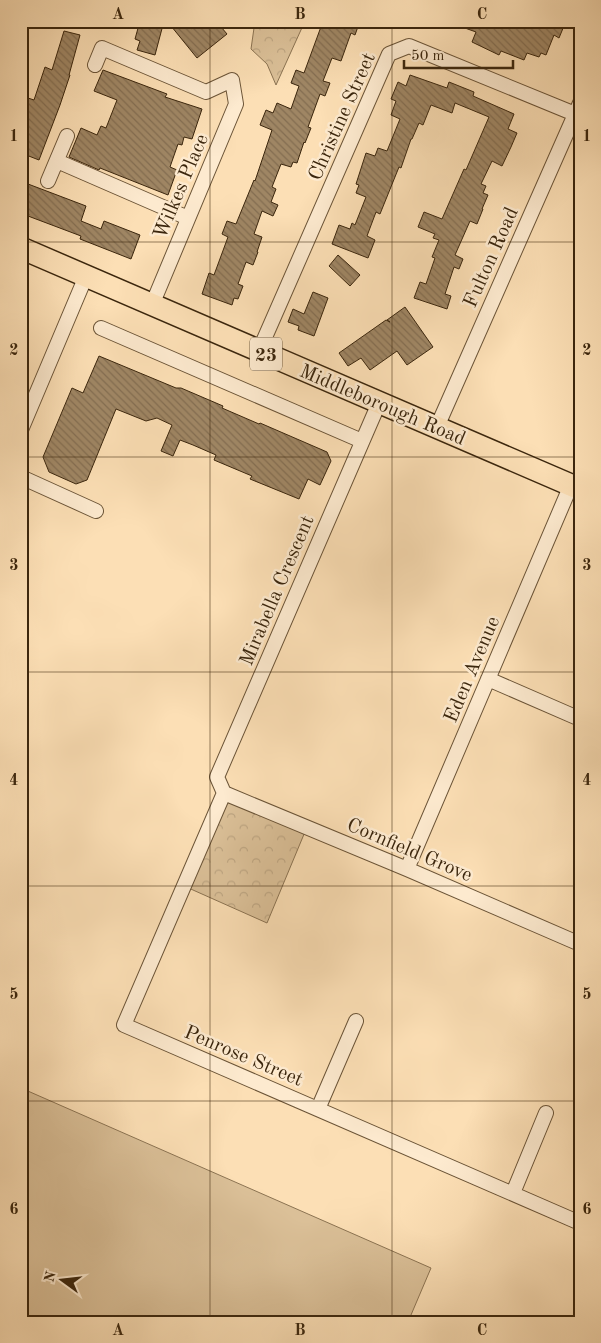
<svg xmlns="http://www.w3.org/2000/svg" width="601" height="1343" viewBox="0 0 601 1343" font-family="'Old Standard TT',serif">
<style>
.grass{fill:#dbc098;stroke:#8b7352}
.park{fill:url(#park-crowns);stroke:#8b7352}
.building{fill:url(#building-back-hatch);stroke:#3b260d}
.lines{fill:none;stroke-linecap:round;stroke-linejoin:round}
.street-casing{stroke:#6b5437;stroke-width:16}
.primary-casing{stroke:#3b260d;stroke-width:24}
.street{stroke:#fdeacf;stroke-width:14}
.primary{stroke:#fcdfb5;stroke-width:21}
.grid{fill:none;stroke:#3b260d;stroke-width:1;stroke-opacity:0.55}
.labels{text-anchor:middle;stroke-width:5;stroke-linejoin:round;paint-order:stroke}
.shield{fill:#fdeacf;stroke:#756147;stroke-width:1}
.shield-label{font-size:19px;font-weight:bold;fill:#3b260d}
.street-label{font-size:20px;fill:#3b260d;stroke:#fdeacf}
.neatline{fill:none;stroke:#3b260d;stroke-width:2}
.grid-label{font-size:16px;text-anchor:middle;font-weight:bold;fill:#3b260d}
</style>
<defs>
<pattern id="park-crowns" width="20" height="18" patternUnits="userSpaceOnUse" patternTransform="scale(1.25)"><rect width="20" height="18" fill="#dbc098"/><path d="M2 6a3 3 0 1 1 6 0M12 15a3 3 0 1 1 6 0" fill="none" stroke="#bda582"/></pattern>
<pattern id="building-back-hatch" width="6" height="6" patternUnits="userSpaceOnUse" patternTransform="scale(1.25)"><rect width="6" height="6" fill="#9f8664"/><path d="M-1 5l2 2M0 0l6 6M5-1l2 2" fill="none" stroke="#836d51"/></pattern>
</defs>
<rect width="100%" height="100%" fill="#fcdfb5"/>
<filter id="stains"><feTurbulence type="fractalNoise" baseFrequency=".004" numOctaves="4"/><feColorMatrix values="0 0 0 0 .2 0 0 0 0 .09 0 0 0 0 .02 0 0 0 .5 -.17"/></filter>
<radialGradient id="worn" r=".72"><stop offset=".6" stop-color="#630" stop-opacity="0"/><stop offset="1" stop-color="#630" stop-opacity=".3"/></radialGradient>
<!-- grass -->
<path class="grass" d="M 21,1088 L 431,1268 L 408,1322 L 21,1322 Z"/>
<!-- park -->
<path class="park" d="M 255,21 L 305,21 L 276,85 L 267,64 L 251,49 Z
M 224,793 L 307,827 L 267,923 L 184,886 Z"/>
<!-- building -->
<path class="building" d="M 140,21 L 164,21 L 155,55 L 137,50 L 140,41 L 135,39 Z
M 167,21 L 174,21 L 186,24 L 191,29 L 200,21 L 216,21 L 227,34 L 197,58 Z
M 321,21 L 360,21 L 355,35 L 351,33 L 341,61 L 332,58 L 323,81 L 330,83 L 325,96 L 320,94 L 308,127 L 311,128 L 305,143 L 304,142 L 297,163 L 293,162 L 291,167 L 281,164 L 272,187 L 276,189 L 271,202 L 278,205 L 273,216 L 262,211 L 254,234 L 262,237 L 257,252 L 258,252 L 253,265 L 246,262 L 238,284 L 243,286 L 238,299 L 234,298 L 232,305 L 202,294 L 209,273 L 214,275 L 228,237 L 222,234 L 227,221 L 236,224 L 254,180 L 255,181 L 272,130 L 260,125 L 266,110 L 273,113 L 277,103 L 291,109 L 299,86 L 291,83 L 296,70 L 304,73 L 322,24 Z
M 451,21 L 566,21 L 559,38 L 554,35 L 546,55 L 541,53 L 539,57 L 527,53 L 524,60 L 501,51 L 499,55 L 472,42 L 476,32 L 451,23 Z
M 64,31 L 80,35 L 69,75 L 70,75 L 60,105 L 39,160 L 21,153 L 21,111 L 25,97 L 34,100 L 45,67 L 52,70 Z
M 103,70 L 167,94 L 165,97 L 202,109 L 192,139 L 184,137 L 182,145 L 178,144 L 170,167 L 177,170 L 168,195 L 100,168 L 99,170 L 69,157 L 81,128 L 97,135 L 101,126 L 106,128 L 117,100 L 94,91 Z
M 410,75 L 447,88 L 449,82 L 474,92 L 473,96 L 514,114 L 508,129 L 517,133 L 511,147 L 502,166 L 492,161 L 481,184 L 486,186 L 483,193 L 488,195 L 482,209 L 483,209 L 477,224 L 470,221 L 455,255 L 463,259 L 459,269 L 454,267 L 445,294 L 451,296 L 447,309 L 414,298 L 420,282 L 426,284 L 435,258 L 432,257 L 439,240 L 433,238 L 435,234 L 418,227 L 424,212 L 442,219 L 464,169 L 466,170 L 489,117 L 455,103 L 452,113 L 431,105 L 423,125 L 419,123 L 412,139 L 411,139 L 401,168 L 399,167 L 380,214 L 376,212 L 367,236 L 375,240 L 368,258 L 332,244 L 339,225 L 350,229 L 352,223 L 355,225 L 366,197 L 356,193 L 359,185 L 356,184 L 366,153 L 375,156 L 378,148 L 387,151 L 400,119 L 391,115 L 396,101 L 391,99 L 398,82 L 406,86 Z
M 28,184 L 86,206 L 81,221 L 101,229 L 104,221 L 140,235 L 131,259 L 80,239 L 81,236 L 28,216 L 29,214 L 21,211 L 21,203 Z
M 338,255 L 360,275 L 350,286 L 329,266 Z
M 313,292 L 328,298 L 314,336 L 298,330 L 299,326 L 288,322 L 293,309 L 304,314 Z
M 405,307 L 433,347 L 407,365 L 397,351 L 370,370 L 361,358 L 348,366 L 339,353 L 386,320 L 390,322 L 387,320 Z
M 99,356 L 176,388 L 181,388 L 223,406 L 222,408 L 259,424 L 260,423 L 327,452 L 331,461 L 320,485 L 308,479 L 299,499 L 250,479 L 252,476 L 214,460 L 216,455 L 193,445 L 180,440 L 173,456 L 161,451 L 172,425 L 157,418 L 146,421 L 116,409 L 87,480 L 76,484 L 49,472 L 43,457 L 72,388 L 83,393 Z"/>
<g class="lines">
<!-- street casing -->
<g class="street-casing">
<path id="street" d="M 95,65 L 102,48 L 206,92 L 232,80 L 236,104 L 152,305
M 57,161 L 188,218
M 48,181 L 67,136
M 101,328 L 362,441
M 259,351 L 389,54 L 409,46 L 575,114
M 437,427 L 580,103
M 21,430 L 86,276
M 21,477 L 96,511
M 488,679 L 580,719
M 224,793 L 124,1025 L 580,1223
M 224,793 L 217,777 L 379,403
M 224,793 L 407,869 L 580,944
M 407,869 L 571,485
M 318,1109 L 356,1021
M 513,1193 L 546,1113"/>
</g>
<!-- primary casing -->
<g class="primary-casing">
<path id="primary" d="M 21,248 L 580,489"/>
</g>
<!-- street -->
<use href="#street" class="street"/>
<!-- primary -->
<use href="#primary" class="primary"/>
</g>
<!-- grid -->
<path class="grid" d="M 210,21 L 210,1322M 392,21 L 392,1322M 21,242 L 580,242M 21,457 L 580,457M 21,672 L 580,672M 21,886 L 580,886M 21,1101 L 580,1101"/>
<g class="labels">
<!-- shield labels -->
<rect class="shield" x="250" y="337.5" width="32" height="33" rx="4"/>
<g class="shield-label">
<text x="266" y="361">23</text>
</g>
<!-- street labels -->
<g class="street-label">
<text transform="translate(341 116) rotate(-66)" y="7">Christine Street</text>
<text transform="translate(180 186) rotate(-67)" y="7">Wilkes Place</text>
<text transform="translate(490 257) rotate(-66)" y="7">Fulton Road</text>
<text transform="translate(383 404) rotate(23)" y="7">Middleborough Road</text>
<text transform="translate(276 590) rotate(-67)" y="7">Mirabella Crescent</text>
<text transform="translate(471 669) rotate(-67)" y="7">Eden Avenue</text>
<text transform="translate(410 849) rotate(23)" y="7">Cornfield Grove</text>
<text transform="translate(244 1055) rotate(23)" y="7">Penrose Street</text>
</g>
</g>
<!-- margin -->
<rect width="601" height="1343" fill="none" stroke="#fcdfb5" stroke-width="55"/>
<!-- north arrow -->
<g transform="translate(62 1280) rotate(285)" stroke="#fdeacf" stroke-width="4" paint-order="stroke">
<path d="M0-4L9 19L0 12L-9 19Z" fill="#3b260d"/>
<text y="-8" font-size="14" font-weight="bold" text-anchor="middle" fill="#3b260d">N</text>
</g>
<!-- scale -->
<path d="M404 60v8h109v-8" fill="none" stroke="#3b260d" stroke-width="2.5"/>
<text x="411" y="60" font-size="15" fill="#3b260d" stroke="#fdeacf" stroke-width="4" paint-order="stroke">50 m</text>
<rect x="28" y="28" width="546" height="1288" class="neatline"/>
<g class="grid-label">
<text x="118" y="19">A</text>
<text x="300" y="19">B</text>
<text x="482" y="19">C</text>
<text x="14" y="141">1</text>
<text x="587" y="141">1</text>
<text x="14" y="355">2</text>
<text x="587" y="355">2</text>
<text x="14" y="570">3</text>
<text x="587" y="570">3</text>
<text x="14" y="785">4</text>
<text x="587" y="785">4</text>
<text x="14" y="999">5</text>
<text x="587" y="999">5</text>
<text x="14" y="1214">6</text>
<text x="587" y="1214">6</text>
<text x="118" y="1335">A</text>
<text x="300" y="1335">B</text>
<text x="482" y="1335">C</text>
</g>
<rect width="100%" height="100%" filter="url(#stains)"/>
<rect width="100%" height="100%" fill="url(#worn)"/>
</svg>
